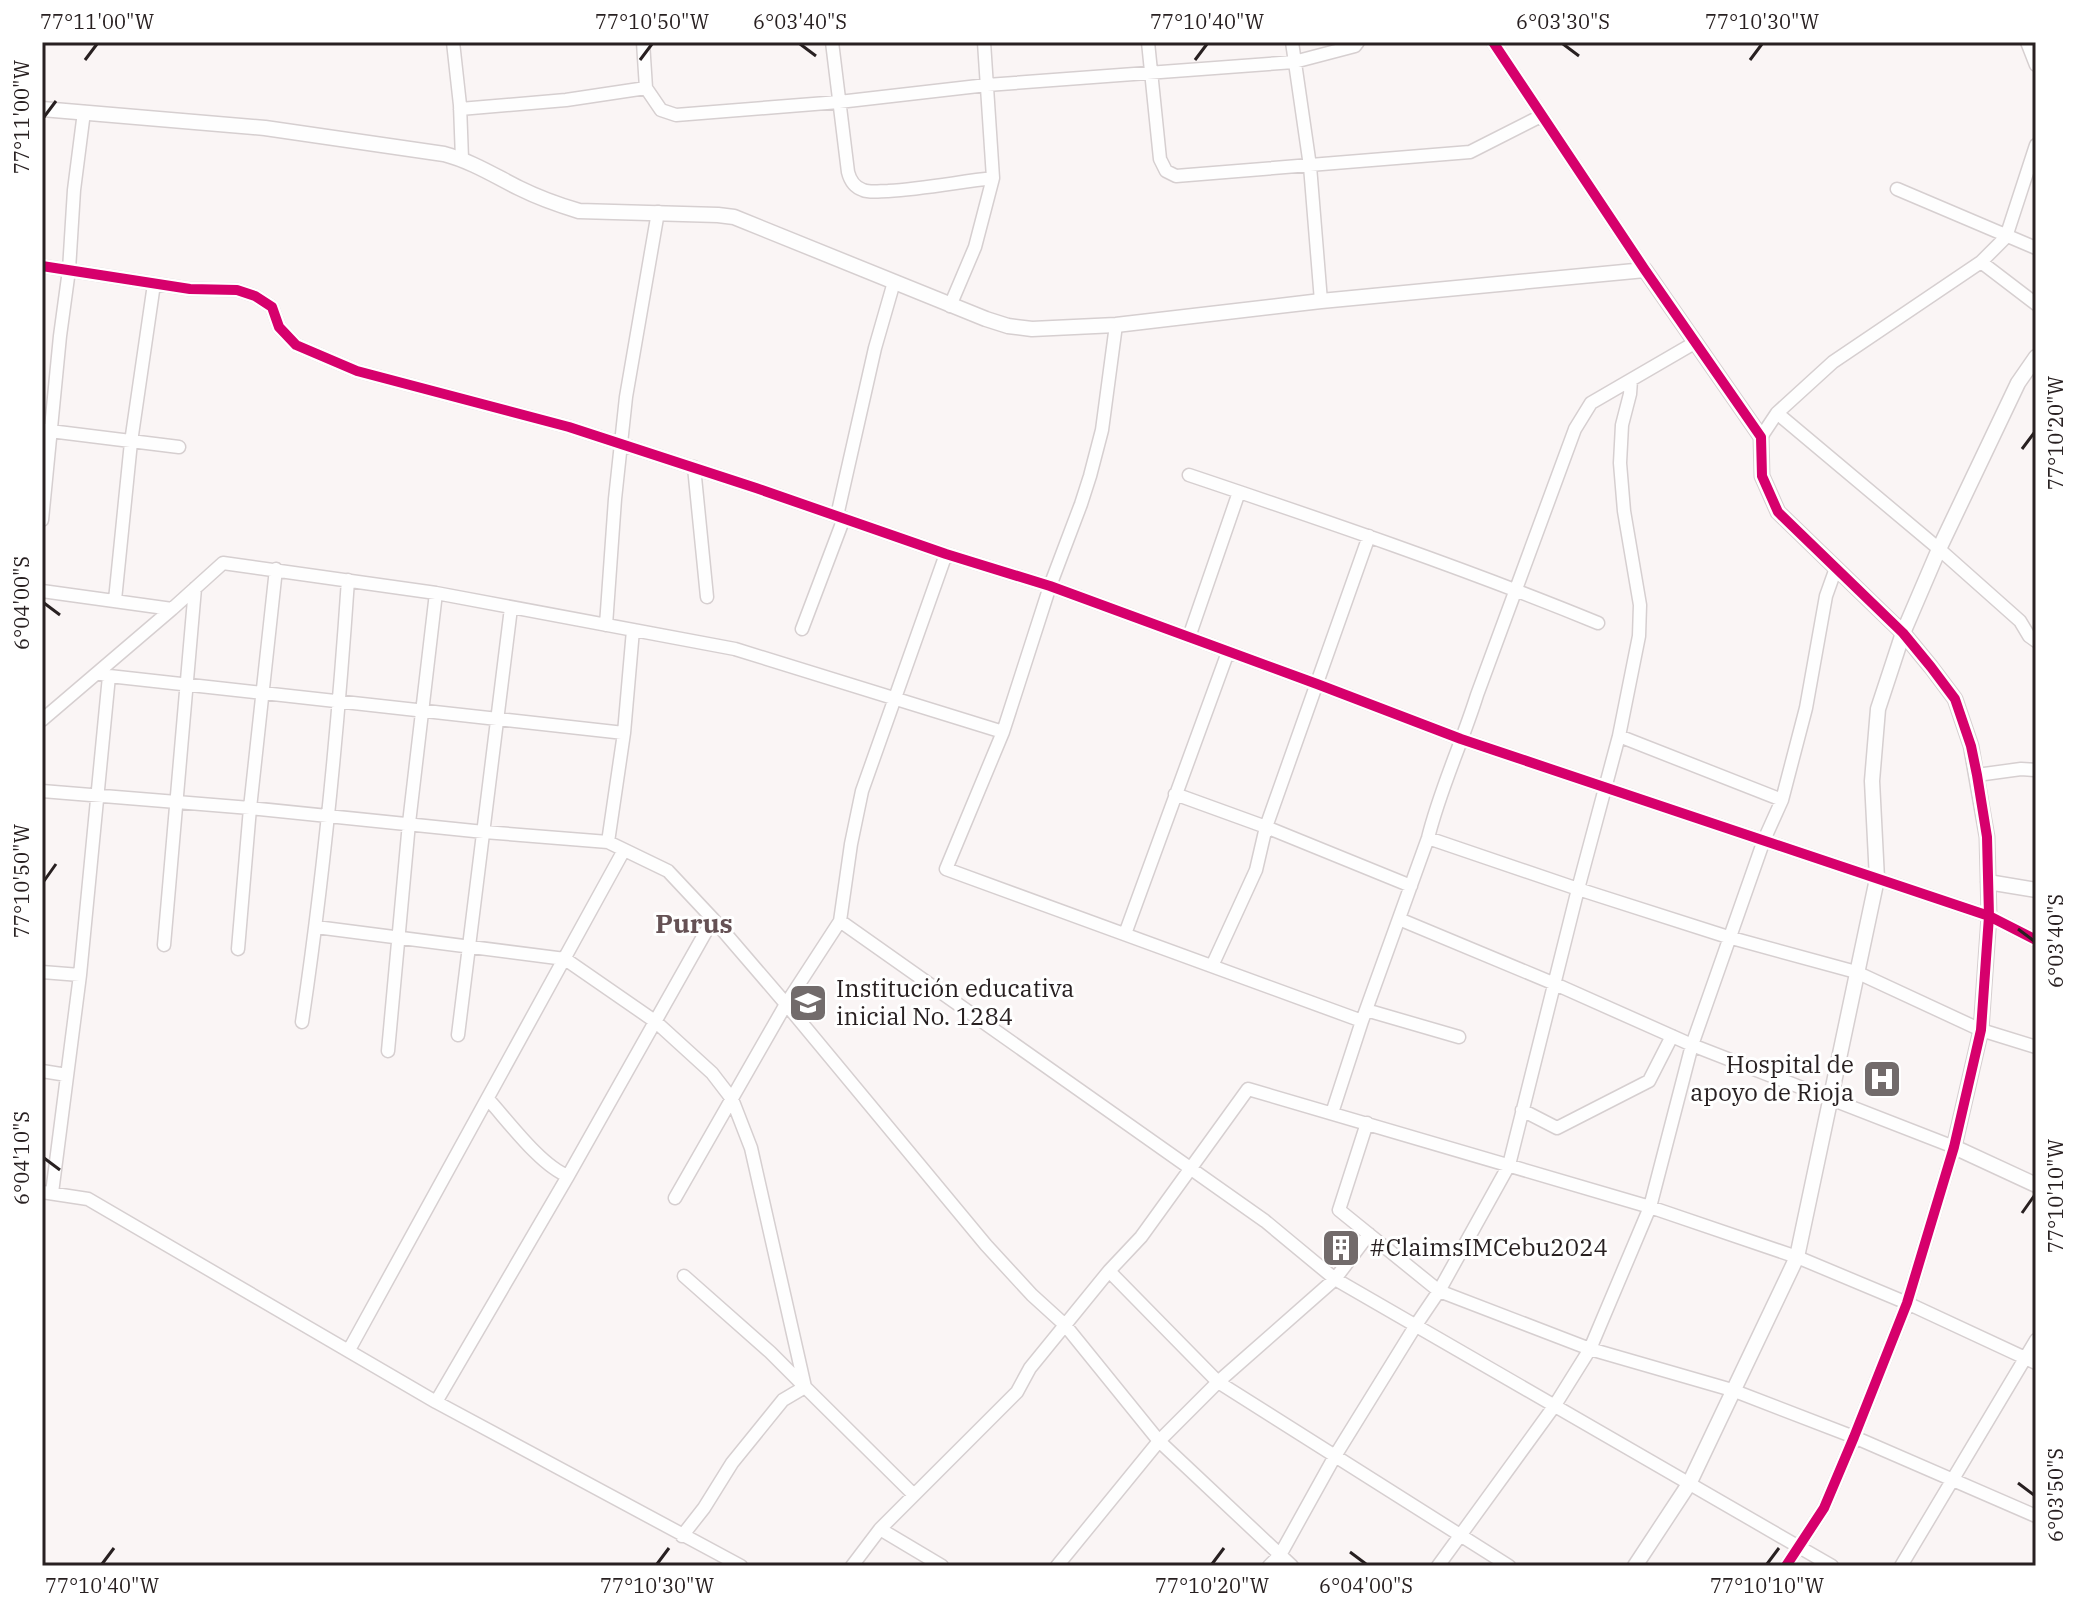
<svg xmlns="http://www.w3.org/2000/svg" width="2078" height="1608" viewBox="0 0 2078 1608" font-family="'IBM Plex Serif',serif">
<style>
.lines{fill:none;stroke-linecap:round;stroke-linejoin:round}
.minor-casing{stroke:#d6cfd0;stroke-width:15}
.tertiary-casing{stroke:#d6cfd0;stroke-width:17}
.minor{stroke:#fefefe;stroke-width:12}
.tertiary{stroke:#fefefe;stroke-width:14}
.cycleway-casing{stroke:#fff;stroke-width:15}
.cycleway{stroke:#d6006c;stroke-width:10}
.ticks{fill:none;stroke:#282021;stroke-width:3}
.labels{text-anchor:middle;stroke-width:6;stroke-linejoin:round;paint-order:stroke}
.poi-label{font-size:24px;fill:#282021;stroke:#fff;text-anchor:start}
.neighbourhood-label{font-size:26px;font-weight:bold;fill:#655154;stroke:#fff}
.neatline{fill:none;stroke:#282021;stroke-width:3}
.ticks-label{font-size:20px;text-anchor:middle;fill:#282021}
</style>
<rect width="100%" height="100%" fill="#faf5f5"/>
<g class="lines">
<!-- minor casing -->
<g class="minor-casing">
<path id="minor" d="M 453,42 L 460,105 L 462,159
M 643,42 L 646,88
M 832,42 L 848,172 C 850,180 854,187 863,190 C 870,193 880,191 888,191 C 923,189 958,182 993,178
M 1148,42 L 1160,159 L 1166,171 L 1176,176 L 1470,152 L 1541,116
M 1292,42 L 1310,166 L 1321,301
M 1493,42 L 1645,270
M 2027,42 L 2036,65
M 460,109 L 566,100 L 646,88 L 661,110 L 676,115 L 839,102 L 987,85 L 1294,62 L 1355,46 L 1358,42
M 1897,189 L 2036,248
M 1981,262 L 2006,237 L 2036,145
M 42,266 L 190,289 L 237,290 L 255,296 L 272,307 L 279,327 L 296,345 L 357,371 L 569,427 L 756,488 L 946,554 L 1050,586 L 1317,684 L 1461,739 L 1989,916 L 2036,940
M 950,306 L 975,247 L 993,178 L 984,42
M 1777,413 L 1939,549 L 2020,621 L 2029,636 L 2036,641
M 42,430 L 179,447
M 1761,437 L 1777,413 L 1833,362 L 1981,262 L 2036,304
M 694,467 L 707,597
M 1189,475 C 1326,521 1464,568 1598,623
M 837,516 L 875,348 L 894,282
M 42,520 L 60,336 L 69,270 L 74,190 L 84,112
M 42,591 L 172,609
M 115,600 L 131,442 L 154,284
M 606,625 L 615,499 L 626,397 L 658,212
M 802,629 L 844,518
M 1189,637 L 1239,492
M 98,673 L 109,676 L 624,733
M 42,720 L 172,609 L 223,563 L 436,593 L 735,649 L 1003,732 L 1050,586 L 1081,504 L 1090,476 L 1102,430 L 1116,325
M 1003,732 L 946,869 L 1362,1021
M 1619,736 L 1782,800
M 1977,775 L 2021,769 L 2036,770
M 42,791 L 250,808 L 484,832 L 608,842 L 668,871 L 713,919 L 786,1004 L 986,1245 L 1032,1295 L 1065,1325 L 1159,1441 L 1292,1566
M 1175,794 L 1266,827 L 1411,886
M 1428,838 L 1578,889 L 1728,937 L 1856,972 L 1981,1030 L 2036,1047
M 608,842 L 624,733 L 633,630
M 1399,919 L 1555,984 L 1692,1045 L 1954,1147 L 1907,1303 L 1854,1437 L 1824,1508 L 1786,1566
M 840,921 L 1265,1221 L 1335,1279 L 1832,1566
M 316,927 L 565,959 L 656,1022 L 712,1073 L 732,1099 L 751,1148 L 805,1387 L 914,1495
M 1125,934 L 1228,652
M 164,945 L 195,588
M 238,949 L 250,808 L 276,569
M 1212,966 L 1256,870 L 1266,827 L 1369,536
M 42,972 L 80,975
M 1366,1010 L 1459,1037
M 302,1022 C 324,875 338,728 348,580
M 458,1035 L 511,608
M 388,1051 L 409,823 L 436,593
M 42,1071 L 67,1075
M 488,1099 C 508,1121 541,1166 568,1176
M 1522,1110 L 1557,1128 L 1649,1081 L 1672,1036
M 1332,1113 L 1362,1021 L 1428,838 C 1440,789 1462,743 1477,695 L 1575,429 L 1591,403 L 1696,342
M 1367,1123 L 1339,1210 L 1439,1291 L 1590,1349 L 1732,1390 L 1854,1437 L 2036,1516
M 42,1192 L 88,1199 L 436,1402 L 741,1566
M 52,1193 L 80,975 L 109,676
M 675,1198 L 786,1004 L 840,921 L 851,844 L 862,791 L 946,554
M 1109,1271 L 1218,1382 L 1509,1566
M 349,1350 L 624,850
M 436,1402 L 568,1176 L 713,919
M 880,1529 L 942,1566
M 682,1536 L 704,1508 L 732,1463 L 783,1400 L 805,1387 L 770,1352 L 684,1276
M 852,1566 L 880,1529 L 1017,1392 L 1030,1368 L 1109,1271 L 1141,1237 L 1248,1089 L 1650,1207 L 1797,1257 L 1907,1303 L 2036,1363
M 1057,1566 L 1159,1441 L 1218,1382 L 1335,1279 L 1369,1234
M 1269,1566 L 1280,1555 L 1335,1456 L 1416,1325 L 1439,1291 L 1509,1165 L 1578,889 L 1619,736 L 1639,636 L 1640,605 L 1624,511 L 1620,463 L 1622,425 L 1630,394 L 1631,380
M 1438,1566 L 1555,1405 L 1590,1349 L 1650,1207 L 1692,1045 L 1764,840 L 1782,800 L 1806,708 L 1826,596 L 1836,568
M 1901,1566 L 2036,1340"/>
</g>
<!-- tertiary casing -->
<g class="tertiary-casing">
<path id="tertiary" d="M 42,109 L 265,128 L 444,154 C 471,161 495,176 519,188 C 539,198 559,205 579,211 L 718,215 L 734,217 L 986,319 L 1008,326 L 1032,329 L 1116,325 L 1321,301 L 1645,270 L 1761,437 L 1762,476 L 1778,512 L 1903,633 L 1931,667 L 1955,699 L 1971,746 L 1987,837 L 1989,916 L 1981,1030 L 1954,1147 L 2036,1185
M 1988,882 L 2036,890
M 1635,1566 L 1689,1484 L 1797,1257 L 1877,879 L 1872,781 L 1878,709 L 1903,633 L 1939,549 L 2018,383 L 2036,357"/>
</g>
<!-- minor -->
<use href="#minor" class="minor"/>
<!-- tertiary -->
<use href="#tertiary" class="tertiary"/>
<!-- cycleway casing -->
<g class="cycleway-casing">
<path id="cycleway" d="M 1493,42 L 1645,270 L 1761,437 L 1762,476 L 1778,512 L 1903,633 L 1931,667 L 1955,699 L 1971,746 L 1977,775 L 1987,837 L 1989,916 L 1981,1030 L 1954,1147 L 1907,1303 L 1854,1437 L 1824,1508 L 1786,1566
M 42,266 L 190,289 L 237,290 L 255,296 L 272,307 L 279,327 L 296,345 L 357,371 L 569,427 L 756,488 L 946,554 L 1050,586 L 1317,684 L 1461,739 L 1989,916 L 2036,940"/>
</g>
<!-- cycleway -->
<use href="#cycleway" class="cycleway"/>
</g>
<!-- ticks -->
<path class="ticks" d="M 800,44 L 816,56M 1563,44 L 1579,56M 85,60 L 97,44M 640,60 L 652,44M 1195,60 L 1207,44M 1750,60 L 1762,44M 44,117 L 56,101M 2022,449 L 2034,433M 44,603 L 60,615M 44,881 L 56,864M 2018,929 L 2034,941M 44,1158 L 60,1170M 2022,1213 L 2034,1196M 2018,1483 L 2034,1495M 1350,1552 L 1366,1564M 102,1564 L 114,1548M 657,1564 L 669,1548M 1212,1564 L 1224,1548M 1767,1564 L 1779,1548"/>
<!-- icons -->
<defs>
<g id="school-square" transform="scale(2)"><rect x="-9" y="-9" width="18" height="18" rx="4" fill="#726b6b" stroke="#fff"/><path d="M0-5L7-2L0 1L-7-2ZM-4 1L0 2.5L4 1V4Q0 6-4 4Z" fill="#fff"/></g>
<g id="hospital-square" transform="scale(2)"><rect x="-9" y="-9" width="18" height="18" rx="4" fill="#726b6b" stroke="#fff"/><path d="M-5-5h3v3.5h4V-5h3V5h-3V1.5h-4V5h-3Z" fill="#fff"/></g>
<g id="building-square" transform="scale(2)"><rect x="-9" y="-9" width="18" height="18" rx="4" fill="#726b6b" stroke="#fff"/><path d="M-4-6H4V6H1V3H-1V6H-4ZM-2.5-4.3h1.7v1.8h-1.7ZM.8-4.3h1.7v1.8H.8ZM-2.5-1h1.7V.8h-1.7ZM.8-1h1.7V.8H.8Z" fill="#fff"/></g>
</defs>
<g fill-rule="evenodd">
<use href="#school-square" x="808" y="1003"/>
<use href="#hospital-square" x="1882" y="1079"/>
<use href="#building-square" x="1341" y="1248"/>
</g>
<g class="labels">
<!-- poi labels -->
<g class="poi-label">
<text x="836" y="997">Institución educativa<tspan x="836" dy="28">inicial No. 1284</tspan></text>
<text x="1854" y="1073" text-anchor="end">Hospital de<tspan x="1854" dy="28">apoyo de Rioja</tspan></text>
<text x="1369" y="1256">#ClaimsIMCebu2024</text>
</g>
<!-- neighbourhood labels -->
<g class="neighbourhood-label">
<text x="694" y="933">Purus</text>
</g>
</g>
<!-- border -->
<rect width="2078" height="1608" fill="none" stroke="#ffffff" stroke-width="88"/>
<rect x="44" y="44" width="1990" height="1520" class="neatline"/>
<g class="ticks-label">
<text x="97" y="29">77°11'00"W</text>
<text x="652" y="29">77°10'50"W</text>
<text x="800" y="29">6°03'40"S</text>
<text x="1207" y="29">77°10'40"W</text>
<text x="1563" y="29">6°03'30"S</text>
<text x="1762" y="29">77°10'30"W</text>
<text transform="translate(22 117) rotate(-90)" y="7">77°11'00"W</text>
<text transform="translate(2056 433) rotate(-90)" y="7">77°10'20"W</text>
<text transform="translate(22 603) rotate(-90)" y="7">6°04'00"S</text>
<text transform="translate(22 881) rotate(-90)" y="7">77°10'50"W</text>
<text transform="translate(2056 941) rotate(-90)" y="7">6°03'40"S</text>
<text transform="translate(22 1158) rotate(-90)" y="7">6°04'10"S</text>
<text transform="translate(2056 1196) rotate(-90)" y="7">77°10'10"W</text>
<text transform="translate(2056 1495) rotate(-90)" y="7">6°03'50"S</text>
<text x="102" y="1593">77°10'40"W</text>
<text x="657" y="1593">77°10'30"W</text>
<text x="1212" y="1593">77°10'20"W</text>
<text x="1366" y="1593">6°04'00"S</text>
<text x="1767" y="1593">77°10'10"W</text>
</g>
</svg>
